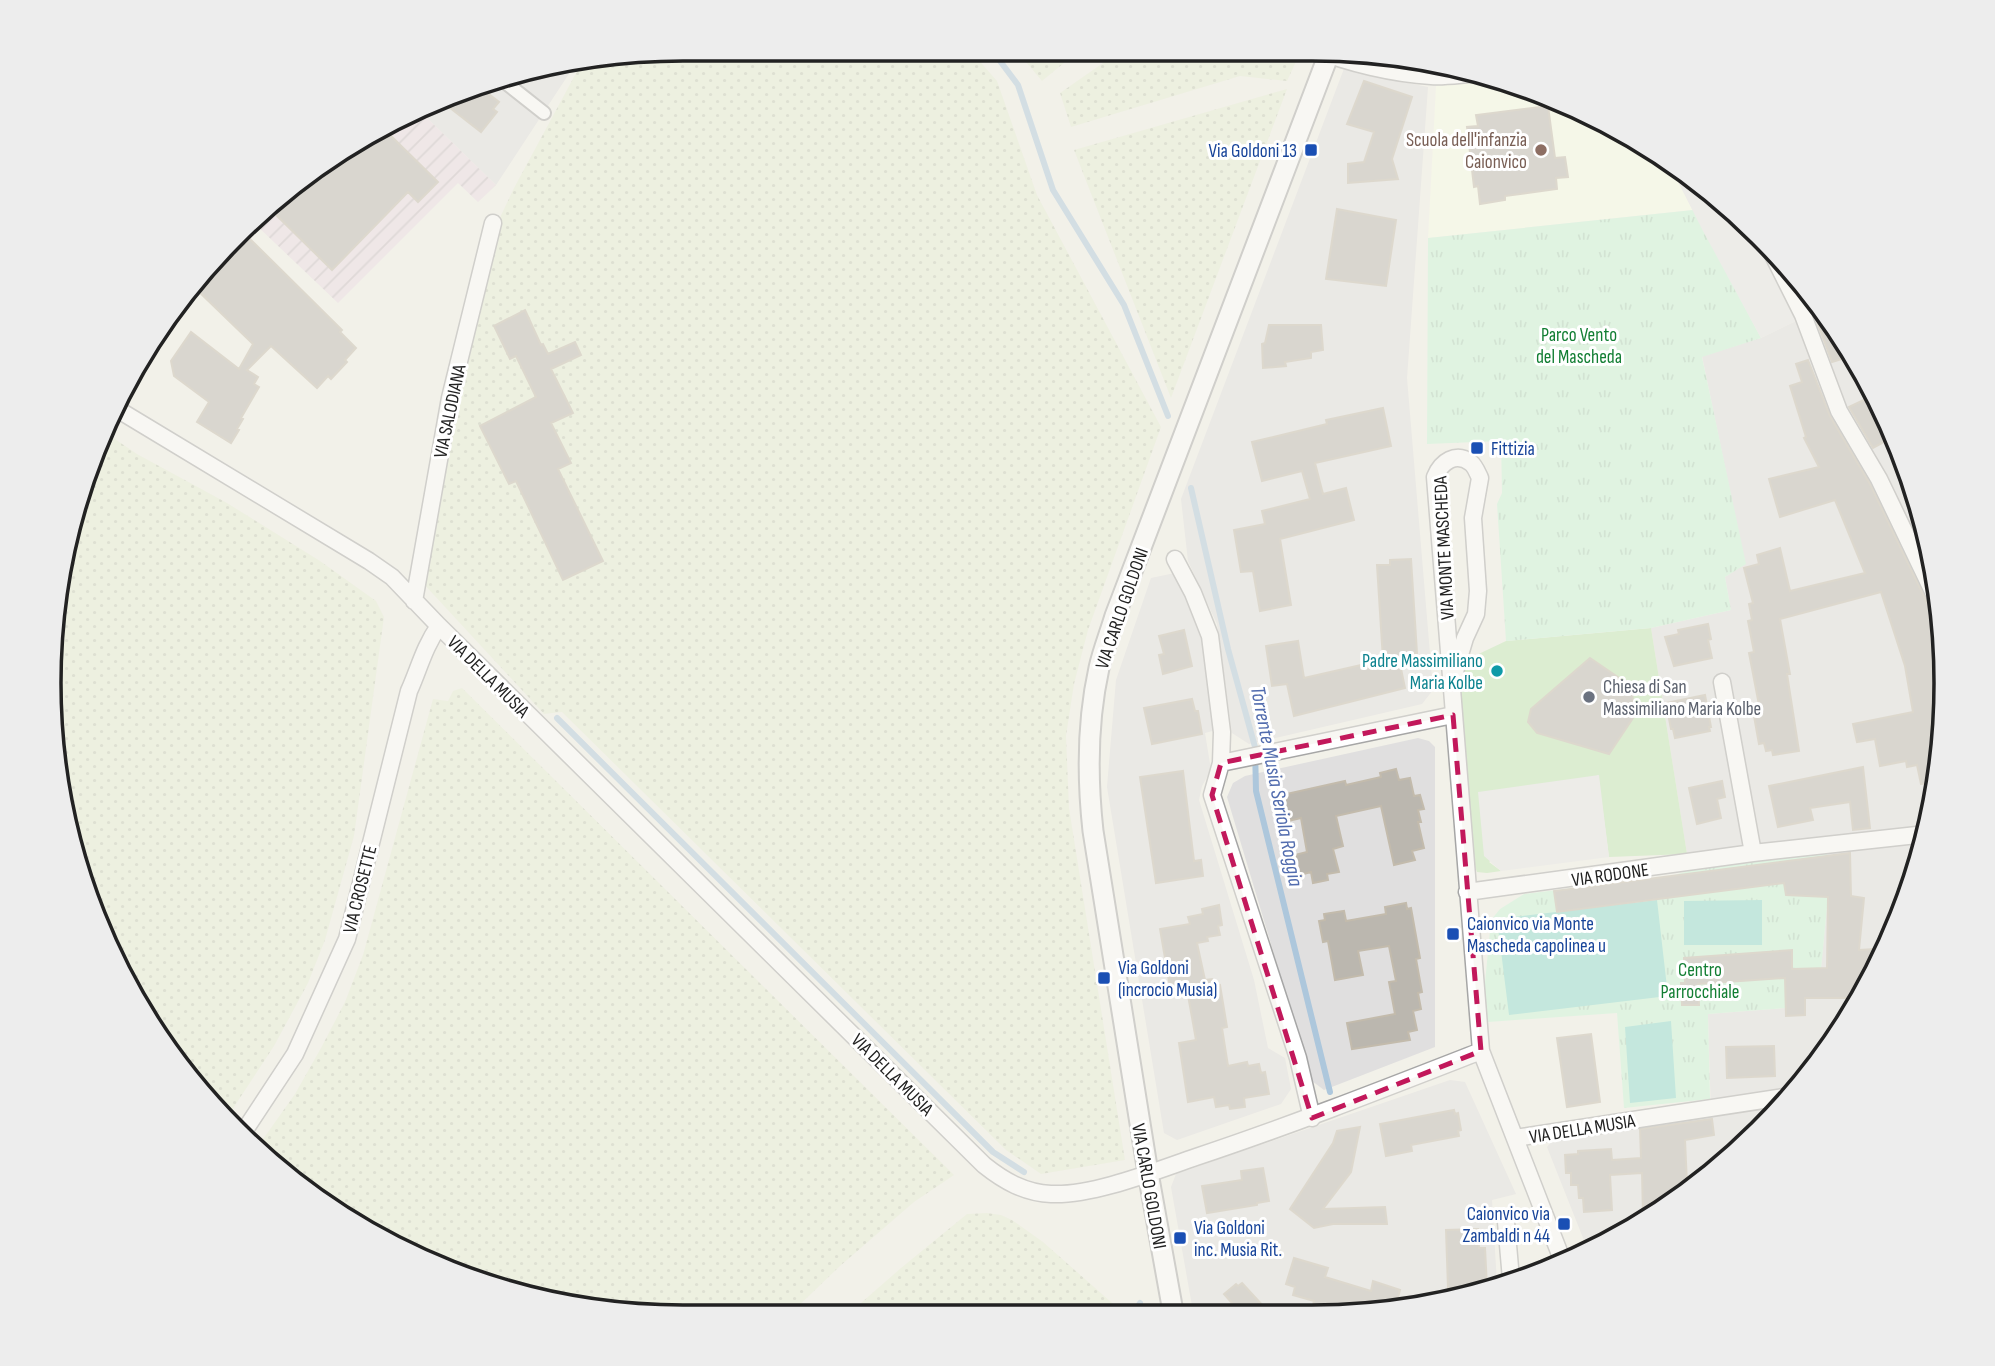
<svg xmlns="http://www.w3.org/2000/svg" width="1995" height="1366" viewBox="0 0 1995 1366" font-family="'Sofia Sans Condensed',sans-serif">
<style>
.residential{fill:#e0dfdf}
.industrial{fill:url(#industrial-furrows)}
.education{fill:#f9fee6}
.farmland{fill:url(#farmland-dots)}
.grass{fill:#c1e8b3}
.park{fill:url(#park-tufts)}
.pitch{fill:#8cdcce}
.parking{fill:#e6e6e6}
.lines{fill:none;stroke-linecap:round;stroke-linejoin:round}
.stream{stroke:#adc7dc;stroke-width:6}
.building{fill:#bbb7af;stroke:#c3bbac;stroke-width:2}
.pedestrian-casing{stroke:#a6a6a6;stroke-width:16}
.minor-casing{stroke:#a6a6a6;stroke-width:19}
.tertiary-casing{stroke:#a6a6a6;stroke-width:23}
.pedestrian{stroke:#fff;stroke-width:12}
.minor{stroke:#fff;stroke-width:16}
.tertiary{stroke:#fff;stroke-width:19}
.marked{fill:none;stroke:#c2185b;stroke-width:5;stroke-dasharray:14 9;stroke-linejoin:round}
.transit-dot{fill:#1a4fb4;stroke:#fff;stroke-width:2.5}
.education-dot{fill:#8d6e63;stroke:#fff;stroke-width:2.5}
.culture-dot{fill:#0f9aa8;stroke:#fff;stroke-width:2.5}
.worship-dot{fill:#6b7280;stroke:#fff;stroke-width:2.5}
.labels{text-anchor:middle;stroke-width:6;stroke-linejoin:round;paint-order:stroke}
.education-label{font-size:19px;fill:#785e54;stroke:#fff;text-anchor:end}
.transit-label{font-size:19px;fill:#164399;stroke:#fff;text-anchor:start}
.park-label{font-size:19px;fill:#127e33;stroke:#fff}
.street-label{font-size:19px;fill:#222;stroke:#fff}
.culture-label{font-size:19px;fill:#0d838f;stroke:#fff;text-anchor:end}
.worship-label{font-size:19px;fill:#5b616d;stroke:#fff;text-anchor:start}
.water-label{font-size:21px;font-style:italic;fill:#526cae;stroke:#fff}
.rim{fill:none;stroke:#222;stroke-width:3.5}
</style>
<defs>
<pattern id="industrial-furrows" width="10" height="10" patternUnits="userSpaceOnUse" patternTransform="scale(1.75)"><rect width="10" height="10" fill="#eadce4"/><path d="M-1 1l2-2M0 10L10 0M9 11l2-2" fill="none" stroke="#c8bcc3"/></pattern>
<pattern id="farmland-dots" width="8" height="8" patternUnits="userSpaceOnUse" patternTransform="scale(1.75)"><rect width="8" height="8" fill="#e7efd6"/><path d="M2 2h.1M6 6h.1" fill="none" stroke="#c6cdb7" stroke-width="1.8" stroke-linecap="round"/></pattern>
<pattern id="park-tufts" width="24" height="20" patternUnits="userSpaceOnUse" patternTransform="scale(1.75)"><rect width="24" height="20" fill="#caf7d8"/><path d="M3 7l-1-3M5 7V3M7 7l1-3M15 17l-1-3M17 17v-4M19 17l1-3" fill="none" stroke="#add3b9"/></pattern>
</defs>
<rect width="100%" height="100%" fill="#f2f1e9"/>
<!-- residential -->
<path class="residential" d="M 576,63 L 496,185 L 423,114 L 519,71 Z
M 1345,66 L 1378,77 L 1428,87 L 1407,378 L 1433,690 L 1422,704 L 1249,744 L 1232,733 L 1217,624 L 1188,561 L 1181,499 Z
M 1770,247 L 1839,331 L 1898,441 L 1934,560 L 1938,601 L 1845,414 Z
M 1798,320 L 1938,604 L 1946,683 L 1934,807 L 1927,831 L 1687,854 L 1651,628 L 1731,610 L 1725,577 L 1745,564 L 1702,356 L 1761,338 Z
M 1175,573 L 1201,634 L 1216,730 L 1205,733 L 1211,770 L 1202,786 L 1199,800 L 1254,980 L 1268,1048 L 1285,1058 L 1291,1089 L 1281,1104 L 1177,1140 L 1164,1133 L 1107,787 L 1116,680 L 1151,578 Z
M 1418,738 L 1429,741 L 1435,747 L 1435,1047 L 1324,1090 L 1312,1081 L 1227,797 L 1233,783 L 1245,776 Z
M 1924,838 L 1898,926 L 1839,1036 L 1760,1132 L 1589,1253 L 1547,1147 L 1556,1136 L 1711,1114 L 1708,1014 L 1785,1008 L 1784,969 L 1821,968 L 1828,897 L 1827,854 L 1847,846 Z
M 1450,1080 L 1465,1082 L 1516,1194 L 1492,1200 L 1497,1284 L 1435,1305 L 1312,1317 L 1194,1317 L 1171,1187 L 1176,1174 Z"/>
<!-- industrial -->
<path class="industrial" d="M 423,114 L 496,185 L 478,202 L 458,183 L 338,303 L 254,223 L 331,156 Z"/>
<!-- education -->
<path class="education" d="M 1488,81 L 1629,134 L 1670,166 L 1693,210 L 1428,238 L 1436,86 Z"/>
<!-- farmland -->
<path class="farmland" d="M 683,49 L 969,49 L 997,81 L 1037,195 L 1161,427 L 1088,630 L 1074,684 L 1066,736 L 1069,808 L 1125,1160 L 1041,1174 L 1006,1150 L 562,712 L 544,714 L 421,581 L 436,496 L 494,230 L 514,188 L 582,62 Z
M 1015,49 L 1081,49 L 1042,81 Z
M 1123,49 L 1289,49 L 1300,53 L 1287,81 L 1240,76 L 1071,127 L 1060,93 Z
M 1287,89 L 1171,398 L 1074,150 Z
M 103,431 L 137,454 L 227,503 L 320,561 L 376,601 L 384,617 L 354,836 L 325,940 L 308,983 L 274,1046 L 226,1119 L 115,964 L 61,806 L 54,601 L 97,440 Z
M 462,688 L 954,1175 L 914,1202 L 840,1266 L 787,1317 L 683,1317 L 559,1305 L 440,1269 L 330,1210 L 256,1149 L 295,1094 L 321,1048 L 345,1002 L 363,955 L 433,699 L 448,701 L 453,691 Z
M 987,1213 L 1001,1215 L 1012,1220 L 1043,1242 L 1128,1317 L 845,1317 L 901,1268 L 967,1214 Z"/>
<!-- grass -->
<path class="grass" d="M 1651,628 L 1687,854 L 1609,857 L 1598,775 L 1489,862 L 1501,871 L 1487,873 L 1477,872 L 1471,856 L 1459,676 L 1466,660 L 1506,641 Z"/>
<!-- park -->
<path class="park" d="M 1693,210 L 1761,338 L 1702,357 L 1746,564 L 1725,577 L 1731,610 L 1651,628 L 1506,641 L 1497,504 L 1502,493 L 1501,441 L 1427,444 L 1428,238 Z
M 1827,854 L 1828,897 L 1821,969 L 1784,970 L 1786,1008 L 1708,1014 L 1710,1099 L 1624,1108 L 1617,1013 L 1488,1022 L 1484,993 L 1491,920 L 1500,909 L 1524,894 L 1671,876 C 1719,861 1777,857 1827,854 Z"/>
<!-- pitch -->
<path class="pitch" d="M 1657,900 L 1668,996 L 1509,1015 L 1497,919 Z
M 1762,900 L 1762,945 L 1684,945 L 1684,901 Z
M 1671,1021 L 1676,1098 L 1630,1103 L 1625,1027 Z"/>
<!-- parking -->
<path class="parking" d="M 1670,166 L 1749,226 L 1798,320 L 1761,338 L 1703,231 Z
M 1599,775 L 1609,857 L 1501,871 L 1484,856 L 1478,792 Z"/>
<g class="lines">
<!-- stream -->
<path class="stream" d="M 991,49 L 1018,85 L 1053,190 L 1124,305 L 1168,416
M 1371,55 L 1398,62 L 1434,66
M 1191,488 L 1228,649 L 1255,747 L 1256,791 L 1330,1092
M 557,718 L 993,1152 L 1024,1172
M 1131,1317 L 1140,1303"/>
</g>
<!-- building -->
<path class="building" d="M 1364,81 L 1412,97 L 1392,159 L 1398,179 L 1348,183 L 1348,164 L 1364,162 L 1374,132 L 1347,124 Z
M 481,88 L 499,102 L 493,109 L 497,112 L 481,132 L 445,104 Z
M 1548,106 L 1555,158 L 1565,157 L 1568,177 L 1556,178 L 1557,189 L 1505,196 L 1505,200 L 1480,204 L 1478,186 L 1474,187 L 1467,127 L 1478,126 L 1476,115 Z
M 386,131 L 438,182 L 418,202 L 408,192 L 332,270 L 270,209 L 331,156 Z
M 1337,209 L 1396,220 L 1386,286 L 1326,279 Z
M 243,232 L 342,330 L 340,332 L 356,348 L 345,360 L 347,362 L 331,379 L 328,376 L 317,388 L 271,346 L 247,370 L 258,377 L 254,384 L 259,387 L 241,418 L 243,419 L 237,429 L 239,430 L 231,443 L 197,422 L 209,402 L 174,376 L 171,361 L 191,332 L 239,369 L 253,344 L 193,286 L 206,265 Z
M 1803,287 L 1839,331 L 1852,356 L 1832,362 L 1813,311 L 1801,288 Z
M 525,310 L 541,345 L 543,344 L 548,354 L 575,342 L 581,355 L 551,369 L 573,413 L 551,423 L 571,463 L 558,469 L 603,561 L 563,580 L 516,481 L 509,484 L 480,426 L 536,397 L 516,356 L 510,359 L 494,326 Z
M 1269,325 L 1321,325 L 1323,350 L 1311,352 L 1311,358 L 1285,362 L 1286,366 L 1263,368 L 1262,344 L 1265,343 Z
M 1808,360 L 1830,416 L 1870,484 L 1929,607 L 1933,611 L 1939,612 L 1946,683 L 1936,783 L 1921,784 L 1917,765 L 1907,767 L 1906,761 L 1880,766 L 1875,739 L 1857,742 L 1853,724 L 1913,712 L 1905,666 L 1881,592 L 1780,619 L 1790,674 L 1787,674 L 1799,751 L 1773,755 L 1772,750 L 1766,751 L 1764,743 L 1759,744 L 1754,716 L 1760,715 L 1759,705 L 1749,653 L 1754,652 L 1748,621 L 1752,620 L 1749,604 L 1753,603 L 1744,568 L 1759,564 L 1757,555 L 1780,548 L 1790,591 L 1865,573 L 1835,500 L 1780,517 L 1769,479 L 1819,467 L 1804,438 L 1806,437 L 1790,386 L 1802,382 L 1796,364 Z
M 1874,395 L 1895,436 L 1873,448 L 1849,407 Z
M 1383,408 L 1391,446 L 1315,463 L 1323,494 L 1346,488 L 1354,520 L 1280,539 L 1291,605 L 1260,611 L 1253,571 L 1241,572 L 1234,530 L 1265,524 L 1262,511 L 1310,499 L 1302,471 L 1262,481 L 1252,442 L 1327,424 L 1326,420 Z
M 1411,559 L 1417,653 L 1405,654 L 1405,659 L 1399,659 L 1405,688 L 1294,716 L 1287,684 L 1272,686 L 1266,646 L 1298,641 L 1304,678 L 1383,660 L 1377,565 L 1390,565 L 1390,560 Z
M 1708,624 L 1711,639 L 1708,640 L 1712,658 L 1674,666 L 1665,637 L 1679,634 L 1678,630 Z
M 1184,630 L 1192,666 L 1163,674 L 1159,655 L 1164,654 L 1159,636 Z
M 1590,658 L 1631,686 L 1635,715 L 1609,754 L 1537,733 L 1528,722 L 1531,709 Z
M 1705,695 L 1711,727 L 1709,727 L 1710,731 L 1675,738 L 1673,729 L 1671,729 L 1666,703 Z
M 1192,699 L 1195,711 L 1198,711 L 1202,734 L 1152,744 L 1144,708 Z
M 1863,767 L 1870,828 L 1853,830 L 1850,802 L 1810,808 L 1813,820 L 1778,827 L 1769,786 Z
M 1396,769 L 1399,780 L 1410,778 L 1414,796 L 1420,795 L 1424,809 L 1418,810 L 1421,822 L 1418,822 L 1424,848 L 1412,851 L 1415,860 L 1394,865 L 1381,806 L 1336,816 L 1343,846 L 1333,849 L 1339,872 L 1327,874 L 1328,880 L 1313,883 L 1311,872 L 1300,875 L 1295,855 L 1307,852 L 1301,818 L 1288,821 L 1282,795 L 1345,781 L 1346,785 L 1381,777 L 1380,773 Z
M 1183,771 L 1194,861 L 1201,860 L 1203,876 L 1156,883 L 1140,777 Z
M 1722,781 L 1725,797 L 1717,799 L 1721,818 L 1697,824 L 1689,788 Z
M 1850,853 L 1851,896 L 1864,898 L 1859,950 L 1874,949 L 1874,956 L 1881,957 L 1859,998 L 1805,998 L 1805,1015 L 1786,1016 L 1785,978 L 1698,984 L 1699,1005 L 1682,1005 L 1681,983 L 1685,983 L 1684,958 L 1792,950 L 1792,969 L 1827,968 L 1828,897 L 1786,895 L 1784,883 L 1557,912 L 1554,891 Z
M 1406,903 L 1407,909 L 1411,908 L 1420,958 L 1416,959 L 1422,992 L 1418,993 L 1421,1009 L 1413,1011 L 1417,1030 L 1408,1032 L 1410,1040 L 1352,1049 L 1347,1023 L 1395,1014 L 1389,982 L 1396,981 L 1389,946 L 1358,951 L 1363,975 L 1335,980 L 1328,941 L 1323,942 L 1319,921 L 1325,920 L 1324,914 L 1344,911 L 1346,921 L 1386,914 L 1385,907 Z
M 1219,905 L 1222,925 L 1218,926 L 1220,935 L 1207,937 L 1208,941 L 1197,943 L 1205,980 L 1212,979 L 1214,987 L 1220,985 L 1227,1027 L 1222,1028 L 1228,1066 L 1247,1062 L 1248,1066 L 1259,1064 L 1261,1073 L 1265,1072 L 1269,1094 L 1244,1098 L 1245,1107 L 1230,1109 L 1229,1105 L 1216,1107 L 1214,1097 L 1188,1102 L 1179,1043 L 1196,1040 L 1186,984 L 1170,987 L 1160,929 L 1190,924 L 1188,917 L 1203,914 L 1202,909 Z
M 1591,1034 L 1600,1102 L 1567,1107 L 1557,1038 Z
M 1774,1046 L 1775,1076 L 1727,1078 L 1726,1047 Z
M 1454,1110 L 1455,1114 L 1458,1113 L 1461,1130 L 1458,1131 L 1459,1136 L 1411,1145 L 1412,1151 L 1386,1156 L 1380,1124 Z
M 1712,1119 L 1714,1135 L 1685,1140 L 1687,1184 L 1643,1215 L 1642,1173 L 1610,1175 L 1612,1210 L 1584,1212 L 1583,1198 L 1579,1198 L 1578,1185 L 1571,1185 L 1571,1173 L 1566,1173 L 1565,1155 L 1578,1154 L 1578,1151 L 1611,1149 L 1612,1160 L 1641,1158 L 1640,1129 Z
M 1360,1127 L 1351,1172 L 1323,1209 L 1385,1207 L 1387,1224 L 1333,1224 L 1314,1228 L 1290,1209 L 1333,1143 L 1337,1131 Z
M 1263,1168 L 1269,1201 L 1257,1203 L 1257,1205 L 1207,1213 L 1202,1186 L 1242,1180 L 1241,1171 Z
M 1478,1229 L 1479,1248 L 1485,1248 L 1487,1287 L 1448,1288 L 1446,1230 Z
M 1294,1258 L 1328,1268 L 1325,1277 L 1371,1291 L 1373,1281 L 1400,1290 L 1395,1309 L 1336,1315 L 1312,1308 L 1314,1301 L 1293,1295 L 1295,1287 L 1286,1284 Z
M 1242,1283 L 1264,1307 L 1264,1313 L 1259,1317 L 1218,1317 L 1232,1303 L 1224,1294 L 1236,1284 L 1238,1286 Z"/>
<g class="lines">
<!-- pedestrian casing -->
<g class="pedestrian-casing">
<path id="pedestrian" d="M 501,79 L 544,113"/>
</g>
<!-- minor casing -->
<g class="minor-casing">
<path id="minor" d="M 1314,49 C 1347,63 1395,74 1431,76 C 1443,77 1457,75 1469,74
M 1767,243 L 1803,315 L 1839,411 L 1879,479 L 1938,602
M 117,409 L 369,561 L 392,577 L 439,626 L 984,1165 C 1004,1181 1025,1193 1051,1194 C 1093,1196 1155,1171 1196,1157 C 1292,1125 1386,1088 1481,1051
M 1175,559 L 1193,593 L 1210,636 L 1222,732 L 1221,763 L 1212,795 L 1298,1058 L 1312,1118
M 414,601 L 450,398 L 493,223
M 1722,682 L 1753,853
M 1451,685 L 1465,638 L 1476,614 L 1478,591 L 1473,518 L 1480,478 C 1478,474 1475,466 1471,463 C 1456,451 1441,462 1435,477 L 1481,1051 L 1563,1262
M 1221,763 L 1453,715
M 1467,892 L 1753,853 L 1926,834
M 241,1136 L 295,1054 L 347,939 L 409,691 C 419,669 424,647 439,626
M 1515,1138 L 1790,1096
M 1506,1222 L 1511,1279"/>
</g>
<!-- tertiary casing -->
<g class="tertiary-casing">
<path id="tertiary" d="M 1174,1317 L 1148,1173 L 1093,831 C 1087,776 1087,722 1099,668 C 1103,650 1110,633 1115,616 L 1330,51"/>
</g>
<!-- pedestrian -->
<use href="#pedestrian" class="pedestrian"/>
<!-- minor -->
<use href="#minor" class="minor"/>
<!-- tertiary -->
<use href="#tertiary" class="tertiary"/>
</g>
<!-- marked area -->
<path d="M0 0H1995V1366H0ZM 1453,715 L 1481,1051 L 1312,1118 L 1212,795 L 1221,763 Z" fill="#f2f1e9" fill-opacity=".55" fill-rule="evenodd"/>
<path class="marked" d="M 1453,715 L 1481,1051 L 1312,1118 L 1212,795 L 1221,763 Z"/>
<!-- markers -->
<g class="transit-dot">
<rect x="1304" y="143" width="14" height="14" rx="3.5"/>
<rect x="1470" y="441" width="14" height="14" rx="3.5"/>
<rect x="1446" y="927" width="14" height="14" rx="3.5"/>
<rect x="1097" y="971" width="14" height="14" rx="3.5"/>
<rect x="1557" y="1217" width="14" height="14" rx="3.5"/>
<rect x="1173" y="1231" width="14" height="14" rx="3.5"/>
</g>
<circle class="education-dot" cx="1541" cy="150" r="7"/>
<circle class="culture-dot" cx="1497" cy="671" r="7"/>
<circle class="worship-dot" cx="1589" cy="697" r="7"/>
<g class="labels">
<!-- education labels -->
<g class="education-label">
<text x="1527" y="146">Scuola dell'infanzia<tspan x="1527" dy="22">Caionvico</tspan></text>
</g>
<!-- transit labels -->
<g class="transit-label">
<text x="1297" y="157" text-anchor="end">Via Goldoni 13</text>
<text x="1491" y="455">Fittizia</text>
<text x="1467" y="930">Caionvico via Monte<tspan x="1467" dy="22">Mascheda capolinea u</tspan></text>
<text x="1118" y="974">Via Goldoni<tspan x="1118" dy="22">(incrocio Musia)</tspan></text>
<text x="1550" y="1220" text-anchor="end">Caionvico via<tspan x="1550" dy="22">Zambaldi n 44</tspan></text>
<text x="1194" y="1234">Via Goldoni<tspan x="1194" dy="22">inc. Musia Rit.</tspan></text>
</g>
<!-- park labels -->
<g class="park-label">
<text x="1579" y="341">Parco Vento<tspan x="1579" dy="22">del Mascheda</tspan></text>
<text x="1700" y="976">Centro<tspan x="1700" dy="22">Parrocchiale</tspan></text>
</g>
<!-- street labels -->
<g class="street-label">
<text transform="translate(449 411) rotate(-78)" y="7">VIA SALODIANA</text>
<text transform="translate(1443 548) rotate(-93)" y="7">VIA MONTE MASCHEDA</text>
<text transform="translate(1121 608) rotate(-71)" y="7">VIA CARLO GOLDONI</text>
<text transform="translate(489 676) rotate(45)" y="7">VIA DELLA MUSIA</text>
<text transform="translate(1610 874) rotate(-8)" y="7">VIA RODONE</text>
<text transform="translate(359 889) rotate(-76)" y="7">VIA CROSETTE</text>
<text transform="translate(893 1074) rotate(45)" y="7">VIA DELLA MUSIA</text>
<text transform="translate(1582 1128) rotate(-9)" y="7">VIA DELLA MUSIA</text>
<text transform="translate(1150 1186) rotate(80)" y="7">VIA CARLO GOLDONI</text>
</g>
<!-- culture labels -->
<g class="culture-label">
<text x="1483" y="667">Padre Massimiliano<tspan x="1483" dy="22">Maria Kolbe</tspan></text>
</g>
<!-- worship labels -->
<g class="worship-label">
<text x="1603" y="693">Chiesa di San<tspan x="1603" dy="22">Massimiliano Maria Kolbe</tspan></text>
</g>
<!-- water labels -->
<g class="water-label">
<text transform="translate(1277 786) rotate(79)" y="7">Torrente Musia Seriola Roggia</text>
</g>
</g>
<!-- crop -->
<path d="M0 0H1995V1366H0ZM683 61H1312A622 622 0 0 1 1934 683V683A622 622 0 0 1 1312 1305H683A622 622 0 0 1 61 683V683A622 622 0 0 1 683 61Z" fill="#ededed" fill-rule="evenodd"/>
<path class="rim" d="M683 61H1312A622 622 0 0 1 1934 683V683A622 622 0 0 1 1312 1305H683A622 622 0 0 1 61 683V683A622 622 0 0 1 683 61Z"/>
</svg>
